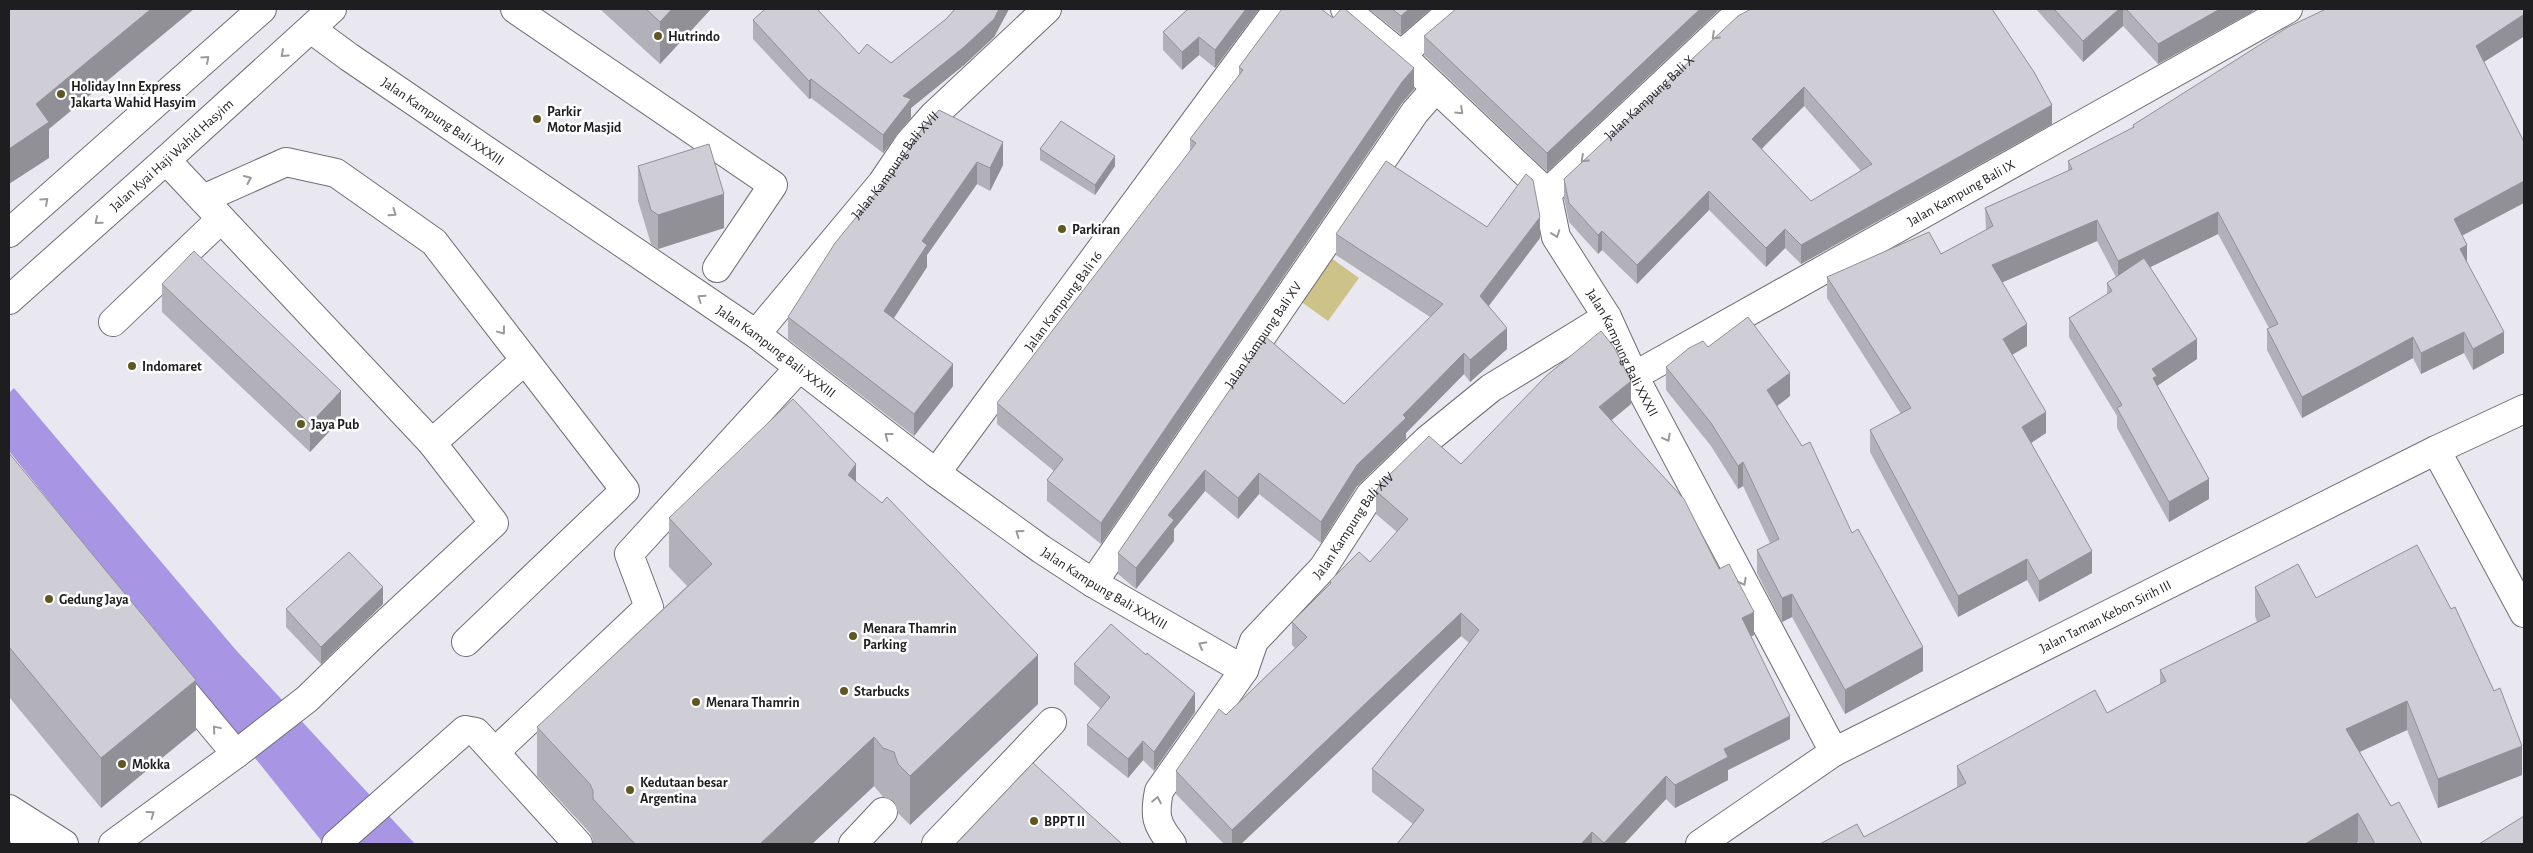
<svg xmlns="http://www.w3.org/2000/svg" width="2533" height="853" viewBox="0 0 2533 853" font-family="'Alegreya Sans',sans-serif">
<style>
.green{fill:#cdc288}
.water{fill:#a895e4}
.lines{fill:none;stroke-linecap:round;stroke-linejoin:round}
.minor-casing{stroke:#6f6e76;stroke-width:30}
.major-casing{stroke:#6f6e76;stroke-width:30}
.minor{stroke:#fff;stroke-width:28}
.major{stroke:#fff;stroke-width:28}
.wall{fill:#b2b1b9;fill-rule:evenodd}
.shaded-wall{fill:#919096}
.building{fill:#cfced7;stroke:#919096;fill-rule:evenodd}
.oneway{stroke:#9a9a9b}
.poi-dot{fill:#605723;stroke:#fff;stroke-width:2}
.labels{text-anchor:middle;stroke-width:5;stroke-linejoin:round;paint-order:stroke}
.poi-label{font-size:14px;font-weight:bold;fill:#1e1e21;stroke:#fff;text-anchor:start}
.street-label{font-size:14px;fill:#1e1e21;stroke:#fff}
</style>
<rect width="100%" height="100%" fill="#e9e8f1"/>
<!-- green -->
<path class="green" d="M 1313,245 L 1359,278 L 1328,321 L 1282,288 Z"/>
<!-- water -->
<path class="water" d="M 14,388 L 235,649 L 415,844 L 324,844 L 9,451 L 9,393 Z"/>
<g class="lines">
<!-- minor casing -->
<g class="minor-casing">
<g id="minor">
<path d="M 515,9 L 773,185 L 717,268"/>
<path id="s1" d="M 1345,9 L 1401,55 L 1547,193 L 1556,237 L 1607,317 L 1634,376 L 1834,752"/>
<path id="s2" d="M 311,29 L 349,57 L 756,334 L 936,473 L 1041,549 L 1093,583 L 1244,670"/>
<path d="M 1401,55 L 1454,9"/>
<path d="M 166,160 L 432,443 L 494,523 L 370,638 L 307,699 L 236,754"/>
<path id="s3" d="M 1547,193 L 1729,22 L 1755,9"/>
<path d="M 203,199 L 286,162 L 336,173 L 434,242 L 625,490 L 466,642"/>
<path d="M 113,322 L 221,219"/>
<path id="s4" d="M 756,334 L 882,183 L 909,143 L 933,116 L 1047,9"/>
<path id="s5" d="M 1634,376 L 2288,9"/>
<path d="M 432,443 L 524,361"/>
<path d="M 2436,450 L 2524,613"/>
<path id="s6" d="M 936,473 L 1278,9"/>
<path id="s7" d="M 1093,583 L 1415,112 L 1436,88"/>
<path d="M 495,752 L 649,607 L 629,554 L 799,368"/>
<path d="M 9,809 L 64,844"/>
<path d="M 113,844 L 236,754 L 172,677"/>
<path d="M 336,844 L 465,730 L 476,732 L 578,844"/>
<path d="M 853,844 L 883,812"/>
<path d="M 936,844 L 1052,722"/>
<path id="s8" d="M 1172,844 C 1156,824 1154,816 1159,791 L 1244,670 L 1254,641 L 1323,568 L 1370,495 L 1427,440 L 1491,388 L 1607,317"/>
<path id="s9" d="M 1700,844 L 1834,752 L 2436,450 L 2524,409"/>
</g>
</g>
<!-- major casing -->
<g class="major-casing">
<g id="major">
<path d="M 9,233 L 262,9"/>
<path id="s10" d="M 9,300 L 166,160 L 332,9"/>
<path d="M 9,818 L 30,844"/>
</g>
</g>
<!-- minor -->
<use href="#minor" class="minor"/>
<!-- major -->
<use href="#major" class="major"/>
</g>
<!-- wall -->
<path class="wall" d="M 600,9 L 711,9 L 660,64 Z
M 955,9 L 1009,9 L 994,37 L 964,65 L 911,108 L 911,118 L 883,153 L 811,98 L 809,99 L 753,39 L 753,20 L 859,54 L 891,63 L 946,19 Z
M 1188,9 L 1259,9 L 1215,68 L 1199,55 L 1182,70 L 1163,50 L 1163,32 Z
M 1369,9 L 1431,9 L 1401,35 Z
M 1751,9 L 2052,124 L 1801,264 L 1785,248 L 1766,267 L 1709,210 L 1637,284 L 1602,250 L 1598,254 L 1569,222 L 1564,198 L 1564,179 ZM 1804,106 L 1861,171 L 1811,201 L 1762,149 Z
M 2036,9 L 2254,9 L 2252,12 L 2158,64 L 2123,26 L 2083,62 Z
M 2524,9 L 2524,39 L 2523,37 L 2484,62 L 2462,236 L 2467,263 L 2504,353 L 2473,370 L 2464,353 L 2421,374 L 2413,358 L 2302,418 L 2267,350 L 2267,329 L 2269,328 L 2218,234 L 2150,267 L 2197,359 L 2157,386 L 2209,499 L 2169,522 L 2117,428 L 2117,416 L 2069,337 L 2069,318 L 2107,295 L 2107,283 L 2116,277 L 2097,241 L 2002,282 L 2027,346 L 2012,355 L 2046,433 L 2031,443 L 2092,573 L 2039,602 L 2027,580 L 1958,617 L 1870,452 L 1870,430 L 1901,414 L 1827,298 L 1827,277 L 1941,254 L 1986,230 L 1985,208 L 2068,171 L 2068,161 L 2133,128 L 2133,125 Z
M 1719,10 L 1547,172 L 1424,55 L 1424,36 Z
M 1239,67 L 1414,89 L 1402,103 L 1101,544 L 1047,501 L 1047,480 L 1054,471 L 997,424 L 997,403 L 1190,152 L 1190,139 L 1239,75 Z
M 921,130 L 1003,165 L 990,191 L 977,184 L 927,255 L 927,267 L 894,318 L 953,386 L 914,436 L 788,339 L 788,317 L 894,171 Z
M 1040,149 L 1115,166 L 1095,195 L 1040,160 Z
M 638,166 L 724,228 L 658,249 L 651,244 L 638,201 Z
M 1487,227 L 1540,238 L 1489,306 L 1507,349 L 1470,382 L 1464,374 L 1406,433 L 1406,439 L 1357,486 L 1321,543 L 1259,494 L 1238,519 L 1205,491 L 1174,529 L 1174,541 L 1136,589 L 1118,574 L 1118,553 L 1266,337 L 1344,404 L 1430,317 L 1336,255 L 1336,234 Z
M 162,284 L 341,419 L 310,452 L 162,312 Z
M 1708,347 L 1790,396 L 1777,406 L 1852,533 L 1923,671 L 1845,714 L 1792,617 L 1782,622 L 1757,573 L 1757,550 L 1770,543 L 1743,486 L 1738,489 L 1711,446 L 1666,390 L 1666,367 Z
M 1631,404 L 1612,420 L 1719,569 L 1754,635 L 1751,636 L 1790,739 L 1728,770 L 1728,780 L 1675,808 L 1666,799 L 1624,844 L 1397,844 L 1413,824 L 1372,792 L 1372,769 L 1469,643 L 1461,636 L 1241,844 L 1224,844 L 1176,794 L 1176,771 L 1226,715 L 1295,648 L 1292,645 L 1292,622 L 1330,585 L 1330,581 L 1370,562 L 1397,532 L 1376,514 L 1376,491 L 1461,464 Z
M 9,453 L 196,730 L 101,808 L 9,697 Z
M 856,481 L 1038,704 L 910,825 L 898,813 L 894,801 L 883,797 L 874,786 L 812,844 L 593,844 L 593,840 L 590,833 L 537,776 L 537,727 L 687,586 L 669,567 L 669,518 Z
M 2255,587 L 2316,598 L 2522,775 L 2438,808 L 2407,730 L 2360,752 L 2391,806 L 2422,844 L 2359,844 L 2358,842 L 2355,844 L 1820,844 L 1864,837 L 1957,787 L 1957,766 L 2107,713 L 2160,684 L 2160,670 L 2257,622 L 2255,616 Z
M 383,604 L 321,664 L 286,627 L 286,609 Z
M 1146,655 L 1195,712 L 1154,771 L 1143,760 L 1128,778 L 1087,745 L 1087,725 L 1101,709 L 1074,684 L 1074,664 Z"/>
<!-- shaded-wall -->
<path class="shaded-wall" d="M 151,9 L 194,9 L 49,129 L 49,158 L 9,184 L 9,149 L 36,104 Z
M 672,9 L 711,9 L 660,64 L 660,22 Z
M 999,9 L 1009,9 L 994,37 L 964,65 L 911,108 L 911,118 L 883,153 L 883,135 L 903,96 Z
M 1246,9 L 1259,9 L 1215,68 L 1215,50 Z
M 1409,9 L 1431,9 L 1401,35 L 1401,16 Z
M 1700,9 L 1722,9 L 1719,10 L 1547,172 L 1547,153 Z
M 2119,9 L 2123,9 L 2123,26 L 2083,62 L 2083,41 Z
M 2220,9 L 2254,9 L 2252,12 L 2158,64 L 2158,44 Z
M 2523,15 L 2523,37 L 2476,67 L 2476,46 Z
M 1199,37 L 1199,55 L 1182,70 L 1182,52 Z
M 1414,68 L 1414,89 L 1402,103 L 1101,544 L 1101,523 L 1402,82 Z
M 811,79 L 811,98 L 809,99 L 809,81 Z
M 1804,87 L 1804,106 L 1752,158 L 1752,139 Z
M 2052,105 L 2052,124 L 1801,264 L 1801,245 Z
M 1003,142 L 1003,165 L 990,191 L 990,168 Z
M 1115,156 L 1115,166 L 1095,195 L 1095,185 Z
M 977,162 L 977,184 L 927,255 L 927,267 L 884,333 L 884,311 L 922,241 Z
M 2524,181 L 2524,203 L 2454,240 L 2454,219 Z
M 1709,191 L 1709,210 L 1637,284 L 1637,265 Z
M 724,194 L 724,228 L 658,249 L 658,215 Z
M 2218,212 L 2218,234 L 2118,283 L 2118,261 Z
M 1540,217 L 1540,238 L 1480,317 L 1480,296 Z
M 2097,220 L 2097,241 L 1992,287 L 1992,265 Z
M 1785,229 L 1785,248 L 1766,267 L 1766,248 Z
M 1602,231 L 1602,250 L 1598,254 L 1598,235 Z
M 2467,245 L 2467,267 L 2460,249 Z
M 2027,324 L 2027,346 L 2003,360 L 2003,339 Z
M 1507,328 L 1507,349 L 1470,382 L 1470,360 Z
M 2464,332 L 2464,353 L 2421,374 L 2421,353 Z
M 2504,332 L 2504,353 L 2473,370 L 2473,349 Z
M 2413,337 L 2413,358 L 2302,418 L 2302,397 Z
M 2197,339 L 2197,359 L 2157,386 L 2153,398 L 2152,369 Z
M 1464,353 L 1464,374 L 1406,433 L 1406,439 L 1357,486 L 1321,543 L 1321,522 L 1357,465 L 1403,415 Z
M 953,364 L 953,386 L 914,436 L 914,414 Z
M 1790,373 L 1790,396 L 1767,414 L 1767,390 Z
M 1631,381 L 1631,404 L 1599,430 L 1599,407 Z
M 341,391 L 341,419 L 310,452 L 310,424 Z
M 2046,412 L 2046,433 L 2022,449 L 2022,427 Z
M 1743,462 L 1743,486 L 1738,489 L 1738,466 Z
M 856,464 L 856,513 L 848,475 Z
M 1205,470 L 1205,491 L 1174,529 L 1174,541 L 1136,589 L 1136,568 L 1168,515 Z
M 1259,473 L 1259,494 L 1238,519 L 1238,498 Z
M 2209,479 L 2209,499 L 2169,522 L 2169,502 Z
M 2092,551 L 2092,573 L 2039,602 L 2039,581 Z
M 2027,559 L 2027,580 L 1958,617 L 1958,596 Z
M 383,587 L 383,604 L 321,664 L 321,647 Z
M 1792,594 L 1792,617 L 1782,622 L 1782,598 Z
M 1754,612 L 1754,635 L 1742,641 L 1742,618 Z
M 1461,613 L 1461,636 L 1241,844 L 1232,844 L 1232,830 Z
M 1923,647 L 1923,671 L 1845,714 L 1845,690 Z
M 1038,655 L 1038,704 L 910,825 L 910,776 Z
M 196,680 L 196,730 L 101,808 L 101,758 Z
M 1195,693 L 1195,712 L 1154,771 L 1154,752 Z
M 2407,701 L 2407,730 L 2346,758 L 2346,729 Z
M 1790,716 L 1790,739 L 1728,770 L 1728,780 L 1675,808 L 1675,785 L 1724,749 Z
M 874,737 L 874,786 L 812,844 L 760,844 Z
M 1143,741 L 1143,760 L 1128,778 L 1128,759 Z
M 2522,746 L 2522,775 L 2438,808 L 2438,779 Z
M 1666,776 L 1666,799 L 1624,844 L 1604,844 L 1604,843 Z
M 2358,813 L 2358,842 L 2355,844 L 2305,844 Z
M 1592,832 L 1592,844 L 1581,844 Z"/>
<!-- building -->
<path class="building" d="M 9,9 L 151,9 L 36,104 L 49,122 L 9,149 Z
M 646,9 L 672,9 L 660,22 Z
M 765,9 L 817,9 L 859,54 L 867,44 L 891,63 L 946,19 L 955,9 L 999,9 L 994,19 L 964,47 L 903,96 L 911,99 L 883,135 L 811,79 L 809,81 L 753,20 Z
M 1188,9 L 1246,9 L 1215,50 L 1199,37 L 1182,52 L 1163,32 Z
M 1282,9 L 1321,9 L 1333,18 L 1341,9 L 1345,9 L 1414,68 L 1402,82 L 1101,523 L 1047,480 L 1063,459 L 997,403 L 1196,143 L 1190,139 L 1243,70 L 1239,67 Z
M 1392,9 L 1409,9 L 1401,16 Z
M 1456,9 L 1700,9 L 1547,153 L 1424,36 Z
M 1751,9 L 1992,9 L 2034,72 L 2052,105 L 1801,245 L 1785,229 L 1766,248 L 1709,191 L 1637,265 L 1602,231 L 1598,235 L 1569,203 L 1564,179 L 1738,16 ZM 1804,87 L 1872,164 L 1811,201 L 1752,139 Z
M 2054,9 L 2119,9 L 2083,41 Z
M 2126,9 L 2220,9 L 2158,44 Z
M 2326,9 L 2524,9 L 2524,17 L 2523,15 L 2476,46 L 2524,142 L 2524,181 L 2454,219 L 2467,245 L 2460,249 L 2504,332 L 2473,349 L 2464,332 L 2421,353 L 2413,337 L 2302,397 L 2267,329 L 2278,324 L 2218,212 L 2118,261 L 2097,220 L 1992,265 L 2027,324 L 2003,339 L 2046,412 L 2022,427 L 2092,551 L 2039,581 L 2027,559 L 1958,596 L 1870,430 L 1911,408 L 1827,277 L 1929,232 L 1941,254 L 1993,226 L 1985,208 L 2072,169 L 2068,161 L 2134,127 L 2133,125 L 2288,27 Z
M 939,110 L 1003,142 L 990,168 L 977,162 L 922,241 L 927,245 L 884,311 L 953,364 L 914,414 L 788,317 L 835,243 L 894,171 L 921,130 Z
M 1061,121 L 1115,156 L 1095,185 L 1040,149 Z
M 709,144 L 724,194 L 658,215 L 651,210 L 638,166 Z
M 1386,161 L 1487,227 L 1526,174 L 1533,180 L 1540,217 L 1480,296 L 1507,328 L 1470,360 L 1464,353 L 1403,415 L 1406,418 L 1357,465 L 1321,522 L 1259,473 L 1238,498 L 1205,470 L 1168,515 L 1174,520 L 1136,568 L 1118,553 L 1266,337 L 1344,404 L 1443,304 L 1336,234 Z
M 194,251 L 341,391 L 310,424 L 162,284 Z
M 2144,258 L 2197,339 L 2152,369 L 2157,376 L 2153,378 L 2209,479 L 2169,502 L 2117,408 L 2122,405 L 2069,318 L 2112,291 L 2107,283 Z
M 1748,317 L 1790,373 L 1767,390 L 1802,446 L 1810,442 L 1852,533 L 1858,529 L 1923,647 L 1845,690 L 1792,594 L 1782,598 L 1757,550 L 1779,539 L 1743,462 L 1738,466 L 1711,423 L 1666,367 L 1689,348 L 1703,341 L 1708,347 Z
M 1601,331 L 1614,347 L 1631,381 L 1599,407 L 1684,499 L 1719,569 L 1729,564 L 1754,612 L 1742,618 L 1790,716 L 1724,749 L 1728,757 L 1675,785 L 1666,776 L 1604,843 L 1592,832 L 1581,844 L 1397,844 L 1424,810 L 1372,769 L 1479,630 L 1461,613 L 1232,830 L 1176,771 L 1219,709 L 1226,715 L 1307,637 L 1292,622 L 1331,583 L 1330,581 L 1359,552 L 1370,562 L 1408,519 L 1376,491 L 1382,482 L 1429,436 L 1461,464 L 1546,376 Z
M 793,399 L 856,464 L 848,475 L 882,503 L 887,497 L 1038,655 L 910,776 L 898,764 L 894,752 L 883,748 L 874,737 L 760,844 L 635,844 L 593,799 L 593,791 L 590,784 L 537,727 L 712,564 L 669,518 Z
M 9,453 L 196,680 L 101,758 L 9,647 Z
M 2417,545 L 2451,609 L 2455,607 L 2494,691 L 2500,688 L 2522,746 L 2438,779 L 2407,701 L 2346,729 L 2391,806 L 2399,802 L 2422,844 L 2375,844 L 2358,813 L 2305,844 L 1820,844 L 1857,824 L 1864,837 L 1966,783 L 1957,766 L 2095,690 L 2107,713 L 2166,681 L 2160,670 L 2270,616 L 2255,587 L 2298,564 L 2316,598 Z
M 349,552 L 383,587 L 321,647 L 286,609 Z
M 1111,624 L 1146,655 L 1147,653 L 1195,693 L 1154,752 L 1143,741 L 1128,759 L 1087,725 L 1110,697 L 1074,664 Z
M 1033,763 L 1122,844 L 956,844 Z
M 2524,816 L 2524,844 L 2479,844 Z"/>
<!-- one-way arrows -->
<defs><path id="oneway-chevron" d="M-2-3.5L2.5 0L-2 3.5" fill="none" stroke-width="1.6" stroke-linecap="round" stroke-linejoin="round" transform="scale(1.25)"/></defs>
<g class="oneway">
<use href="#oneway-chevron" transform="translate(1715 36) rotate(137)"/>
<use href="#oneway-chevron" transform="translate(284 54) rotate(138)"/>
<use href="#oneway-chevron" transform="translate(206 59) rotate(-42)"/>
<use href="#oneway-chevron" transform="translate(1460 111) rotate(43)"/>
<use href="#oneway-chevron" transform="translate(1584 159) rotate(137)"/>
<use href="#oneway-chevron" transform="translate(248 179) rotate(-24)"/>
<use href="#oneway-chevron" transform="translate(45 201) rotate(-42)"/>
<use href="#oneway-chevron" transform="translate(393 213) rotate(35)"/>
<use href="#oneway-chevron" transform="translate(98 221) rotate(139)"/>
<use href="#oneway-chevron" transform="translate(1556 234) rotate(71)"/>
<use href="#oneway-chevron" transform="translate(701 298) rotate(-146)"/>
<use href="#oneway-chevron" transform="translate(502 331) rotate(53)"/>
<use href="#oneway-chevron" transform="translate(888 436) rotate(-143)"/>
<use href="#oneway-chevron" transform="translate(1667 438) rotate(62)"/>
<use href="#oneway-chevron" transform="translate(1019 533) rotate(-144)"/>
<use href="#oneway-chevron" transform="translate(1743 582) rotate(62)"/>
<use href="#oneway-chevron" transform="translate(1202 645) rotate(-150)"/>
<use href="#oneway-chevron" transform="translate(216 729) rotate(-130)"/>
<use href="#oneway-chevron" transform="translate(1157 800) rotate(-79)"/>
<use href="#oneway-chevron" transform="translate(151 814) rotate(-36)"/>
</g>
<!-- markers -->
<g class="poi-dot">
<circle cx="658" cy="36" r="5"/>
<circle cx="61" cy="94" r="5"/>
<circle cx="537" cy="119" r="5"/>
<circle cx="1062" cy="229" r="5"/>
<circle cx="132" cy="366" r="5"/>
<circle cx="301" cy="424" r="5"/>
<circle cx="49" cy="599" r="5"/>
<circle cx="853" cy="636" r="5"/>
<circle cx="844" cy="691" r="5"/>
<circle cx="696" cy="702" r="5"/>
<circle cx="122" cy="764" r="5"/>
<circle cx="630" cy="790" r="5"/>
<circle cx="1034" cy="821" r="5"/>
</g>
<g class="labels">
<!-- poi labels -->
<g class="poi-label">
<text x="668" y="41">Hutrindo</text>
<text x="71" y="91">Holiday Inn Express<tspan x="71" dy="16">Jakarta Wahid Hasyim</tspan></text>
<text x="547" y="116">Parkir<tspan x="547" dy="16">Motor Masjid</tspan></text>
<text x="1072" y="234">Parkiran</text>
<text x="142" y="371">Indomaret</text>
<text x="311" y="429">Jaya Pub</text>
<text x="59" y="604">Gedung Jaya</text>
<text x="863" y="633">Menara Thamrin<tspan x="863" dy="16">Parking</tspan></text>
<text x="854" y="696">Starbucks</text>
<text x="706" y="707">Menara Thamrin</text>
<text x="132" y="769">Mokka</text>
<text x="640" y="787">Kedutaan besar<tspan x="640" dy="16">Argentina</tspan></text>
<text x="1044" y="826">BPPT II</text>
</g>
<!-- street labels -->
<g class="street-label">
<text dy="5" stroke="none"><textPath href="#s3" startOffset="140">Jalan Kampung Bali X</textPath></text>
<text dy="5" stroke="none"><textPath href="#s2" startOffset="161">Jalan Kampung Bali XXXIII</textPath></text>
<text dy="5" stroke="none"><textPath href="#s10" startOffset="218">Jalan Kyai Haji Wahid Hasyim</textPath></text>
<text dy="5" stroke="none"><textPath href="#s4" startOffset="219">Jalan Kampung Bali XVII</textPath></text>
<text dy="5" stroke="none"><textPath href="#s5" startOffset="375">Jalan Kampung Bali IX</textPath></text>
<text dy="5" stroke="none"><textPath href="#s6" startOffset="214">Jalan Kampung Bali 16</textPath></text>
<text dy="5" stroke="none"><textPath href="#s7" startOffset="301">Jalan Kampung Bali XV</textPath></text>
<text dy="5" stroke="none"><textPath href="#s2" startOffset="566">Jalan Kampung Bali XXXIII</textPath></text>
<text dy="5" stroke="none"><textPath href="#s1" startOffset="452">Jalan Kampung Bali XXXII</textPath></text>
<text dy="5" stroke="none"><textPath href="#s8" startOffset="389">Jalan Kampung Bali XIV</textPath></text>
<text dy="5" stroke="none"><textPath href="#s2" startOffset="971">Jalan Kampung Bali XXXIII</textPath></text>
<text dy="5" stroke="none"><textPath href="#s9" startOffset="466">Jalan Taman Kebon Sirih III</textPath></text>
</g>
</g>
<!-- border -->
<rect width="2533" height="853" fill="none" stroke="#1e1e21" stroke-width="20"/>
</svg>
